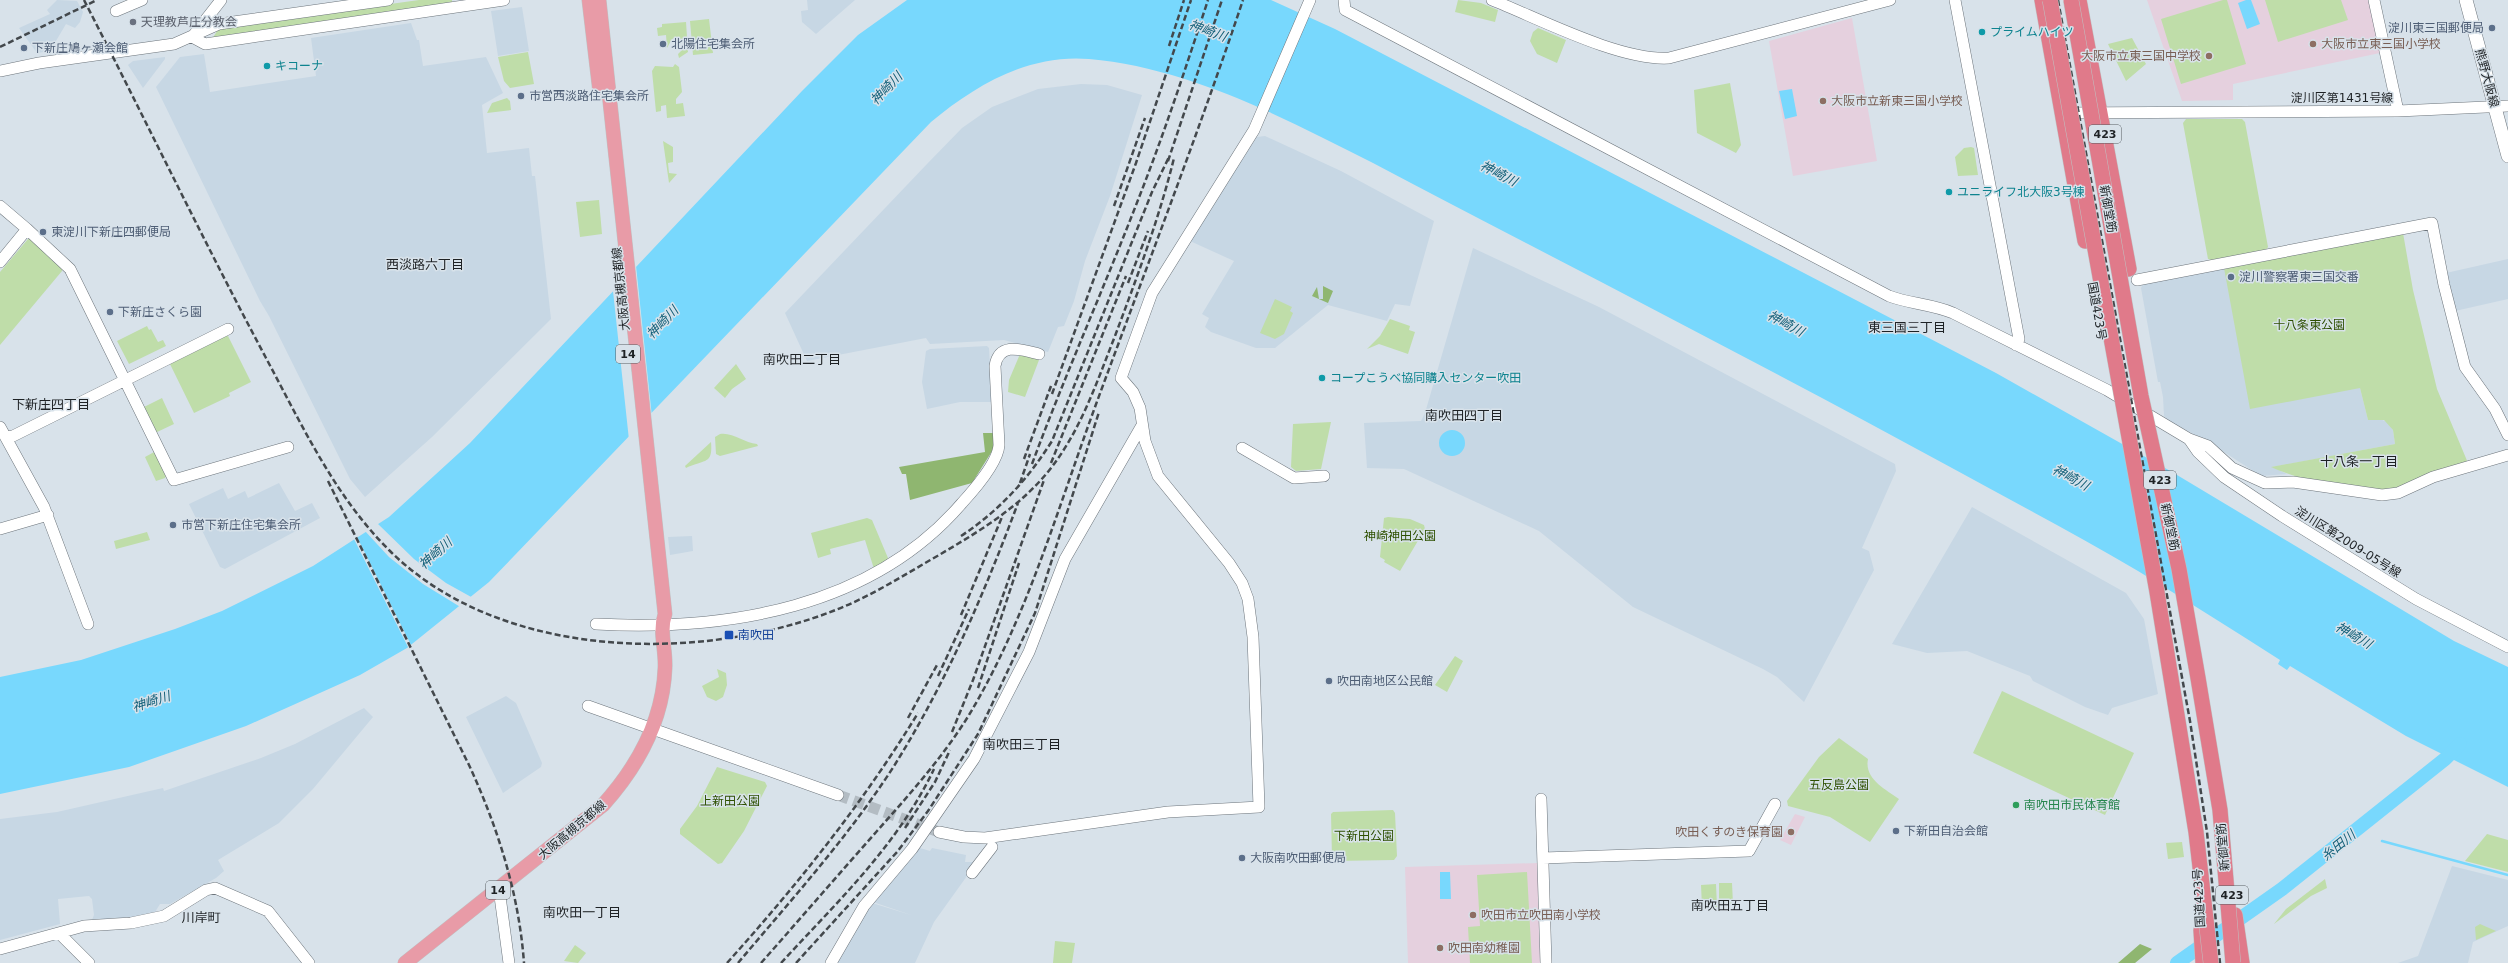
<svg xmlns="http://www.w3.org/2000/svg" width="2508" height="963" viewBox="0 0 2508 963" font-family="'DejaVu Sans','Noto Sans JP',sans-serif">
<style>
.built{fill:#c7d7e4}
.education{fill:#e5d0de}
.green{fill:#bfdda9}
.forest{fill:#8fb670}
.water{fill:#78d8fd}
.pier{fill:#d8e2ea}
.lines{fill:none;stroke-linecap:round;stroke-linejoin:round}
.stream{stroke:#78d8fd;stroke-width:2.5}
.river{stroke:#78d8fd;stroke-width:14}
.tertiary-tunnel{stroke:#b3bcc3;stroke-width:11;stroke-dasharray:11 5.5;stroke-linecap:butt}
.tertiary-casing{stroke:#6c747b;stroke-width:12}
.secondary-casing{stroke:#6c747b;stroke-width:14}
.primary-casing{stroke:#c0c1c2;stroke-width:15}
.trunk-casing{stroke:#c0c1c2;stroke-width:16}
.tertiary{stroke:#fff;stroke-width:11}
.secondary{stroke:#fff;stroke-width:13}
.primary{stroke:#e89ba7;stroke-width:14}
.trunk{stroke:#e07a8a;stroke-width:15}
.rail{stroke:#43484c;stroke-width:2.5;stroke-dasharray:6 3;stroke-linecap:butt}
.trunk-bridge-casing{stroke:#c0c1c2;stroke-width:16;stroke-linecap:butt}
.trunk-bridge{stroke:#e07a8a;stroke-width:15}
.worship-dot{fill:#6b7280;stroke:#d8e2ea;stroke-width:1.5}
.service-dot{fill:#5c6f8a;stroke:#d8e2ea;stroke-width:1.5}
.culture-dot{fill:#0f9aa8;stroke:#d8e2ea;stroke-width:1.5}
.education-dot{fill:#8d6e63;stroke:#d8e2ea;stroke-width:1.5}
.transit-dot{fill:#1a4fb4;stroke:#d8e2ea;stroke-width:1.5}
.leisure-dot{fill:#2e9e5b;stroke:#d8e2ea;stroke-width:1.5}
.labels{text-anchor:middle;stroke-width:3;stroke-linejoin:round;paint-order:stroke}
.shield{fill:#d8e2ea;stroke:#565c60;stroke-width:1}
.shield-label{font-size:11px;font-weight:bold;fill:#1e2225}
.worship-label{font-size:12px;fill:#5b616d;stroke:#d8e2ea;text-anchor:start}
.service-label{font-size:12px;fill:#4e5e75;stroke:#d8e2ea;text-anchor:start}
.culture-label{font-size:12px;fill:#0d838f;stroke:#d8e2ea;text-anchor:start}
.education-label{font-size:12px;fill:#785e54;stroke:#d8e2ea;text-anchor:start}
.street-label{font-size:12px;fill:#1e2225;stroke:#d8e2ea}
.park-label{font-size:12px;fill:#2e5001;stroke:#d8e2ea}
.transit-label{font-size:12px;fill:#164399;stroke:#d8e2ea;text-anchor:start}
.leisure-label{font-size:12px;fill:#27864d;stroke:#d8e2ea;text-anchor:start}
.water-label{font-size:13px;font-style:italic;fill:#14617a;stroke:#d8e2ea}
.neighbourhood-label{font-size:13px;fill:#1e2225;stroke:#d8e2ea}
</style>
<rect width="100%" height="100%" fill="#d8e2ea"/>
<!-- built -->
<path class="built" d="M 57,0 L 77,1 L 83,12 L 80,22 L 75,28 L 66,24 L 50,51 L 37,53 L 19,28 L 50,14 L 47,10 Z
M 807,0 L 855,0 L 816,34 L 802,22 L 801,11 L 808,10 Z
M 522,7 L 529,51 L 498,56 L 491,11 Z
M 411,23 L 417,40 L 419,40 L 423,66 L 486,57 L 503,93 L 482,105 L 487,153 L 529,148 L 532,176 L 535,176 L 551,319 L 432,437 L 365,497 L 350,479 L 269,316 L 260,301 L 156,87 L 180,57 L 204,54 L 210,92 L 316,76 L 311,38 Z
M 165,57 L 165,59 L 143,88 L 128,65 L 133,61 Z
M 1081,84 L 1107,85 L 1142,95 L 1110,196 L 1085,261 L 1074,301 L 1064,326 L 1058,327 L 1048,352 L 1004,340 L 930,344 L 926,338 L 807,361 L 785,313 L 927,164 L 962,128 L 992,107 L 1038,89 Z
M 1265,136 L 1341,171 L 1434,221 L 1410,306 L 1395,304 L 1387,321 L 1328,305 L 1275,348 L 1256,348 L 1211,332 L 1205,327 L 1209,318 L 1202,314 L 1234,261 L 1190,241 L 1257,137 Z
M 1473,248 L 1599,307 L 1895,464 L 1896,471 L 1862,548 L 1869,551 L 1874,570 L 1804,702 L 1777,677 L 1763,669 L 1633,607 L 1539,531 L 1404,469 L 1367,468 L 1364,423 L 1421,421 L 1425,413 Z
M 2508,259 L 2508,299 L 2455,311 L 2446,273 Z
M 2224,268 L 2360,388 L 2368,420 L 2380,419 L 2387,422 L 2393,430 L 2395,444 L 2272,467 L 2287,474 L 2261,476 L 2207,441 L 2167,420 L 2164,416 L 2163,397 L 2160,382 L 2158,382 L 2141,288 L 2143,284 Z
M 987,346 L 989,348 L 992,402 L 960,402 L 927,409 L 922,382 L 926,351 L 930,349 Z
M 279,483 L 295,511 L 312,503 L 320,518 L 225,569 L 220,567 L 189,504 L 223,488 L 228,499 L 245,491 L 248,498 Z
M 1972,507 L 2126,593 L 2144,619 L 2158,694 L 2112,708 L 2108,715 L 2085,707 L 2033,681 L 2030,676 L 1967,651 L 1927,653 L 1892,644 Z
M 692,536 L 693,551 L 670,555 L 668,537 Z
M 506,696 L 516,703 L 542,763 L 541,767 L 503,793 L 466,717 Z
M 364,708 L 373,717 L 313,789 L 279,823 L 218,860 L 224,871 L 216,878 L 170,904 L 160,904 L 155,912 L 131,917 L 92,920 L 94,915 L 92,899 L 89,896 L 58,899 L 60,924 L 0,940 L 0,819 L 57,812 L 163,788 L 164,791 L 261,758 L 295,744 Z
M 920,848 L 930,851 L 932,848 L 966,855 L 965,862 L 977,862 L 934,922 L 915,963 L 837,963 L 872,903 L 911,915 L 873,902 Z
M 2452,866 L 2508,880 L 2508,926 L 2473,942 L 2468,963 L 2398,963 L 2418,956 Z"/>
<!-- education -->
<path class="education" d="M 2147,0 L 2370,0 L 2380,53 L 2233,84 L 2233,100 L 2182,101 Z
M 1852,18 L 1877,161 L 1793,176 L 1769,41 Z
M 1795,814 L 1805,817 L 1791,845 L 1780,840 Z
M 1538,863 L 1540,963 L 1408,963 L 1405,867 Z"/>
<!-- green -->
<path class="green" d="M 419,0 L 452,0 L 452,4 L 212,39 L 219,28 Z
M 1458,0 L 1481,3 L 1498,10 L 1495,22 L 1455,12 Z
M 2223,0 L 2227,0 L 2246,64 L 2181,84 L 2161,19 Z
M 2265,0 L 2341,0 L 2348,20 L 2278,42 Z
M 709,19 L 713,53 L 693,55 L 690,21 Z
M 686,22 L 688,52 L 679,58 L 678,54 L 684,48 L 682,40 L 677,37 L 672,39 L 667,48 L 666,35 L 658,36 L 657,28 L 662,27 L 662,24 Z
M 1538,28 L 1566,40 L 1557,63 L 1537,54 L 1530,41 L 1533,32 Z
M 2132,38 L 2146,64 L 2126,81 L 2108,44 Z
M 528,52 L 534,84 L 510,88 L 504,81 L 498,57 Z
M 675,64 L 679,67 L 682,92 L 676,99 L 676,104 L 683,103 L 685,116 L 667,118 L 666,105 L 661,106 L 661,111 L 656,112 L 652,71 L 655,66 L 673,67 Z
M 1730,83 L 1741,145 L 1736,153 L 1697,133 L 1694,90 Z
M 507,98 L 510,101 L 511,110 L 487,113 L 492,103 Z
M 2186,119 L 2242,119 L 2245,122 L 2268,247 L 2265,251 L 2212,260 L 2208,259 L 2183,123 Z
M 663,141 L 673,147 L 673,162 L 668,163 L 669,173 L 677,174 L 669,183 Z
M 1971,147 L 1974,148 L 1978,175 L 1958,176 L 1955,157 L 1964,148 Z
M 599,200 L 602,234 L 580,237 L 576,202 Z
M 2403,233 L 2413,290 L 2437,389 L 2468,463 C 2446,471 2413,487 2392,489 C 2358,494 2302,481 2271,467 L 2395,444 L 2393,430 L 2384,420 L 2368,420 L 2360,388 L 2250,409 L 2224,268 Z
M 33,238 L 62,267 L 62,271 L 0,345 L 0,272 L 28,239 Z
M 1275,299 L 1292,307 L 1290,311 L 1293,313 L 1284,334 L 1275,339 L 1260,333 Z
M 1390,319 L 1410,326 L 1409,330 L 1415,332 L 1408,354 L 1379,344 L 1367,349 L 1380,336 Z
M 147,326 L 149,330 L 151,329 L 158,342 L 163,340 L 166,346 L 129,364 L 117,341 Z
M 224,335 L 228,336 L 251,382 L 229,393 L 230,396 L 194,413 L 169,362 Z
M 1020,354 L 1039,360 L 1025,397 L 1008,392 L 1009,380 Z
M 736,364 L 746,379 L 732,389 L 725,398 L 714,388 Z
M 162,398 L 174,424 L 155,433 L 142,408 Z
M 1331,422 L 1321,469 L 1296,471 L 1291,467 L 1293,424 Z
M 720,434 C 733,432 744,443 757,444 L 758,446 L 720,456 L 716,454 L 715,437 Z
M 711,442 C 713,465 705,459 686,468 L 685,466 Z
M 156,451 L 167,474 L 165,478 L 156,481 L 145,457 Z
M 1388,517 L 1410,519 L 1424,525 L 1425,529 L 1400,571 L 1384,562 L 1385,560 L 1380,557 L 1384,518 Z
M 867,518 L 872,520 L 888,558 L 886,562 L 874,569 L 865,540 L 830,549 L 831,554 L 818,558 L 811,533 Z
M 147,532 L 150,540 L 116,549 L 114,541 Z
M 1455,656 L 1463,661 L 1447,692 L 1435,685 Z
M 717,669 L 726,673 L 727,685 L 723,697 L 716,701 L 707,697 L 702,686 L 719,677 Z
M 2002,691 L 2134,753 L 2105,815 L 1973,753 Z
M 1839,738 L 1868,759 C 1864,779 1885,789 1899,799 L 1870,842 L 1830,817 L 1788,806 L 1787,801 L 1819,757 Z
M 717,767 L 765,782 L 767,786 L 744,831 L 722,863 L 718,864 L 680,834 L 680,829 L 697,806 Z
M 1393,810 L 1395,813 L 1397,856 L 1394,860 L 1335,861 L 1332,858 L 1331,814 L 1333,812 Z
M 2487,834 L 2508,840 L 2508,872 L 2465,861 Z
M 2182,842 L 2184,857 L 2168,859 L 2166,843 Z
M 1527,872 L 1532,963 L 1470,963 L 1468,927 L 1480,926 L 1477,875 Z
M 2325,879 L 2327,888 L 2311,896 L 2274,924 L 2286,909 Z
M 1719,883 L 1732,883 L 1733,904 L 1719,904 Z
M 1716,884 L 1717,907 L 1702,907 L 1701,885 Z
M 2480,924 L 2496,931 L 2476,940 L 2475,927 Z
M 1055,941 L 1075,943 L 1072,963 L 1053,963 Z
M 575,945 L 586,953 L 578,963 L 564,961 Z"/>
<!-- forest -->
<path class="forest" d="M 1323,286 L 1333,291 L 1328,303 L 1312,296 L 1317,287 L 1319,299 L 1323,299 Z
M 983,433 L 993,433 L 994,448 L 972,483 L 910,500 L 906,474 L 902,474 L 899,467 L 985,452 Z
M 2140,944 L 2152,949 L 2135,963 L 2118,963 Z"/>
<!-- water -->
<path class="water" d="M 907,0 L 1271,0 L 1335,29 L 1996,373 L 2172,472 L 2454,641 L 2508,667 L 2508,787 L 2406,736 L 2290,666 L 2287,670 L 2278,664 L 2280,660 C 2233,630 2186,600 2138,571 C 2077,535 2014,502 1952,468 C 1811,391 1670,318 1528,244 C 1476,217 1424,190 1373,163 C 1284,118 1190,68 1089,59 C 1028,54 976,85 931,122 L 489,582 L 407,648 L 360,675 L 246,726 L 129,767 L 0,794 L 0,677 L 81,660 L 175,629 L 222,611 L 313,566 L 389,517 L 470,443 L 802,91 L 858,35 Z
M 2246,0 L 2251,0 L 2260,24 L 2247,29 L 2238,3 Z
M 1792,89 L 1797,116 L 1785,119 L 1779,91 Z
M1439 443a13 13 0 1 1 26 0a13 13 0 1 1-26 0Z
M 1440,872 L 1450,872 L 1451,899 L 1440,899 Z"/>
<!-- pier -->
<path class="pier" d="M 636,266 L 652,417 L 629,440 L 613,291 Z
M 377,523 L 414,559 L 446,583 L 473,598 L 462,608 L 423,584 L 389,557 L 365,531 Z
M 357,537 L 412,647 L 409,649 L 354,539 Z"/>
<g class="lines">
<!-- stream -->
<path class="stream" d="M 2382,841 L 2508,875"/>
<!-- river -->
<path class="river" d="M 2177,963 L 2282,889 L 2445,759 L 2460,744"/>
<!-- tertiary-tunnel -->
<path class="tertiary-tunnel" d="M 838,795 L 939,832"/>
<!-- tertiary casing -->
<g class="tertiary-casing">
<path id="tertiary" d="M 1344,0 L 1345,10 L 1889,296 C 1910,304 1932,304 1953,313 L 2107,390 L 2189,439 L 2208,446 L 2232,468 L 2265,483 L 2293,482 L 2382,495 L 2398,493 L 2433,477 L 2508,455
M 1492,0 C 1540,19 1620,61 1669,58 L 1890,0
M 1955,0 L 2019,339 L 2016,345
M 2374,0 L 2398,111
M 116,11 L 142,0
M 193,36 L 221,0
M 192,37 L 205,44 L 504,0
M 0,71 L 39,63 L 174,44 L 219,24 L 388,0
M 2063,113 L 2398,111 L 2508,106
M 0,206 L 27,229 L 70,269 L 174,480 L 288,447
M 0,262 L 27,229
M 2137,280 L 2432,223 L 2444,285 L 2465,367 L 2495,409 L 2508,435
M 0,427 L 44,507 L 88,624
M 6,437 L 13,436 L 228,329
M 2189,439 L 2198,452 L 2224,477 L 2282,516 L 2416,599 L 2508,647
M 1242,448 L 1294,478 L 1324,476
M 0,529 L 48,515
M 596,624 C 728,631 872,608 962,503 C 974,490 998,462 999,445 L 995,366 C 999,341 1022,350 1039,354
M 588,706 L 838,795
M 1541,799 L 1546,963
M 939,832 L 964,837 L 985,838 L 1168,812 L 1259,807 L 1253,637 L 1248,599 L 1242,583 L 1229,563 L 1158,476 L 1145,441 L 1140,408 L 1133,392 L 1121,378 L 1152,293 L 1254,130 L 1310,0
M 1543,858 L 1749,851 L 1775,804
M 972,873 L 992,847
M 499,889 L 509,963
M 59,933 L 89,963
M 0,949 L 84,926 L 131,923 L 164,916 L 206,890 L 215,888 L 268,911 L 309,963
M 831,963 L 864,906 L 912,849 L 974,759 L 1029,652 L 1065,559 L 1141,427"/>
</g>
<!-- secondary casing -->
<g class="secondary-casing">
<path id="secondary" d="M 2466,0 L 2508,156"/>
</g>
<!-- primary casing -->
<g class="primary-casing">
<path id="primary" d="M 589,0 L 600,93
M 405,963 L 603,805 C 638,766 663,721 665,668 C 666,649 659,632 665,614 L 599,0"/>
</g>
<!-- trunk casing -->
<g class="trunk-casing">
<path id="trunk" d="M 2042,0 L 2085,241
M 2079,0 L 2129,269
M 2235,915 L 2242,963
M 2201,930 L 2203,963"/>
</g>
<!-- tertiary -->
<use href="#tertiary" class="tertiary"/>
<!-- secondary -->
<use href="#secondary" class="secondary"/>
<!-- primary -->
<use href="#primary" class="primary"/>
<!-- trunk -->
<use href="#trunk" class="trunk"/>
<!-- rail -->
<path class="rail" d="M 84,0 C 145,119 203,240 266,358 C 302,425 335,497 390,551 C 499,659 696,664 833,611 C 870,597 904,575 939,555 C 978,532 1017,509 1047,473 C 1080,433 1096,384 1115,336 C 1137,277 1159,219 1174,158
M 2058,0 L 2190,721 L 2207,832 L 2220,963
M 1169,46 L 1184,0
M 0,47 L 97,0
M 1168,161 L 1222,0
M 1114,206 L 1145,118
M 1128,283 L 1148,231
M 1052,394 L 1136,163 L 1191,0
M 1024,459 L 1051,386
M 1051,463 L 1126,276
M 1032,464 C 1065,375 1104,288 1138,200 C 1164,134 1186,67 1208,0
M 328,481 L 469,765 C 498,828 519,894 524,963
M 1020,483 L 1030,454
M 961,536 C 999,511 1028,479 1052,441 L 1152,192 L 1169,157
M 961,615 L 1002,517
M 938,676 L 969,609
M 978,688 L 1019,563
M 908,718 L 937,665
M 952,732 L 973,680 L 1044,480
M 905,828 L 935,782 L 950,750
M 727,963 C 798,884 863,803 918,713
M 738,963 C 792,899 849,836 894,766 C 946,683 984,594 1018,503
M 761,963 C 800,919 838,875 877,831 C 909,795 943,757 969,715 C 1026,620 1057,511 1095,407 C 1145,271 1197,137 1243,0
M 781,963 C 837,902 898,845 934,769
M 796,963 L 897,852 L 928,811 L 978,734 L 1035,613 L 1099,412"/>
<!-- trunk-bridge casing -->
<g class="trunk-bridge-casing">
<path id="trunk-bridge" d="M 2050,0 L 2157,592 L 2196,832 L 2211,963
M 2071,0 L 2141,396 L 2179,569 L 2198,678 L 2220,810 L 2233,963"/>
</g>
<!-- trunk-bridge -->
<use href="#trunk-bridge" class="trunk-bridge"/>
</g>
<!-- markers -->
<circle class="worship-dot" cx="133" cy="22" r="4"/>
<g class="service-dot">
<circle cx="2492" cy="28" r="4"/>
<circle cx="663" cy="44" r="4"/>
<circle cx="24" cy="48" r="4"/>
<circle cx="521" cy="96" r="4"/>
<circle cx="43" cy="232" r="4"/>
<circle cx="2231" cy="277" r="4"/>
<circle cx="110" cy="312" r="4"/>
<circle cx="173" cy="525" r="4"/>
<circle cx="1329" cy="681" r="4"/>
<circle cx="1896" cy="831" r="4"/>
<circle cx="1242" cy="858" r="4"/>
</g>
<g class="culture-dot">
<circle cx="1982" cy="32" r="4"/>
<circle cx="267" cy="66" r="4"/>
<circle cx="1949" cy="192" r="4"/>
<circle cx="1322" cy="378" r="4"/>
</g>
<g class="education-dot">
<circle cx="2313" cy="44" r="4"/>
<circle cx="2209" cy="56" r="4"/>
<circle cx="1823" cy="101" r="4"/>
<circle cx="1791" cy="832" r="4"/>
<circle cx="1473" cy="915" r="4"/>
<circle cx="1440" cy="948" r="4"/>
</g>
<rect class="transit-dot" x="724" y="630" width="10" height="10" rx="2"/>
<circle class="leisure-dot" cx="2016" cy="805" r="4"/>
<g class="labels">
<!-- shield labels -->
<g class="shield">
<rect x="2089" y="125" width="32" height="18" rx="3"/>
<rect x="616" y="345" width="24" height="18" rx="3"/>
<rect x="2144" y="471" width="32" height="18" rx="3"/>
<rect x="486" y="881" width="24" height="18" rx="3"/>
<rect x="2216" y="886" width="32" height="18" rx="3"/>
</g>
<g class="shield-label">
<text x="2105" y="138">423</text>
<text x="628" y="358">14</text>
<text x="2160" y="484">423</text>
<text x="498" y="894">14</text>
<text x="2232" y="899">423</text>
</g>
<!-- worship labels -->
<g class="worship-label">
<text x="141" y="26">天理教芦庄分教会</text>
</g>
<!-- service labels -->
<g class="service-label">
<text x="2484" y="32" text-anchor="end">淀川東三国郵便局</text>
<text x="671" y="48">北陽住宅集会所</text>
<text x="32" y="52">下新庄鳩ヶ瀬会館</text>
<text x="529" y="100">市営西淡路住宅集会所</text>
<text x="51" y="236">東淀川下新庄四郵便局</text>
<text x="2239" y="281">淀川警察署東三国交番</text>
<text x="118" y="316">下新庄さくら園</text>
<text x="181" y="529">市営下新庄住宅集会所</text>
<text x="1337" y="685">吹田南地区公民館</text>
<text x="1904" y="835">下新田自治会館</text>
<text x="1250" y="862">大阪南吹田郵便局</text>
</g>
<!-- culture labels -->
<g class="culture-label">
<text x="1990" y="36">プライムハイツ</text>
<text x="275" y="70">キコーナ</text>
<text x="1957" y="196">ユニライフ北大阪3号棟</text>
<text x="1330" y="382">コープこうべ協同購入センター吹田</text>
</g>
<!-- education labels -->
<g class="education-label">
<text x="2321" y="48">大阪市立東三国小学校</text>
<text x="2201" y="60" text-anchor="end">大阪市立東三国中学校</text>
<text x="1831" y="105">大阪市立新東三国小学校</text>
<text x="1783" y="836" text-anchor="end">吹田くすのき保育園</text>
<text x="1481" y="919">吹田市立吹田南小学校</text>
<text x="1448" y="952">吹田南幼稚園</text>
</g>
<!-- street labels -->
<g class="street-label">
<text transform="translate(2487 78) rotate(75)" y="4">熊野大阪線</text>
<text x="2342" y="102">淀川区第1431号線</text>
<text transform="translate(2108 209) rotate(80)" y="4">新御堂筋</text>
<text transform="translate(621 289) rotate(-96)" y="4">大阪高槻京都線</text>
<text transform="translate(2097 311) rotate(80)" y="4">国道423号</text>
<text transform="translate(2170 527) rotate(78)" y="4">新御堂筋</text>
<text transform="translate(2348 542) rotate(32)" y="4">淀川区第2009-05号線</text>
<text transform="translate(572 830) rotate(-40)" y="4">大阪高槻京都線</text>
<text transform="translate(2223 847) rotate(-95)" y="4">新御堂筋</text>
<text transform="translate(2199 898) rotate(-93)" y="4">国道423号</text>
</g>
<!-- park labels -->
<g class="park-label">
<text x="2309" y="329">十八条東公園</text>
<text x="1400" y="540">神崎神田公園</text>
<text x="1839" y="789">五反島公園</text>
<text x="730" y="805">上新田公園</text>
<text x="1364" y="840">下新田公園</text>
</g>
<!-- transit labels -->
<g class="transit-label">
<text x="738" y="639">南吹田</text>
</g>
<!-- leisure labels -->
<g class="leisure-label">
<text x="2024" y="809">南吹田市民体育館</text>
</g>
<!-- water labels -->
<g class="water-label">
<text transform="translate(1208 30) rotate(20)" y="5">神崎川</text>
<text transform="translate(886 88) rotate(-46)" y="5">神崎川</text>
<text transform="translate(1499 173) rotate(27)" y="5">神崎川</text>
<text transform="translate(662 322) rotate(-46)" y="5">神崎川</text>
<text transform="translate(1786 323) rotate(28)" y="5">神崎川</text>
<text transform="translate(2071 477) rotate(28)" y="5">神崎川</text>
<text transform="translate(435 553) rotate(-42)" y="5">神崎川</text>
<text transform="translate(2354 635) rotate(30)" y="5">神崎川</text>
<text transform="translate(151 701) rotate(-18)" y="5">神崎川</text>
<text transform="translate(2338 845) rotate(-39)" y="5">糸田川</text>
</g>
<!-- neighbourhood labels -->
<g class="neighbourhood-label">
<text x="425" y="269">西淡路六丁目</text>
<text x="1907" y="332">東三国三丁目</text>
<text x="802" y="364">南吹田二丁目</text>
<text x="51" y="409">下新庄四丁目</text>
<text x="1464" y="420">南吹田四丁目</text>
<text x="2359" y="466">十八条一丁目</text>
<text x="1022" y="749">南吹田三丁目</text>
<text x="1730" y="910">南吹田五丁目</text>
<text x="582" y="917">南吹田一丁目</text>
<text x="201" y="922">川岸町</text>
</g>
</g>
</svg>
